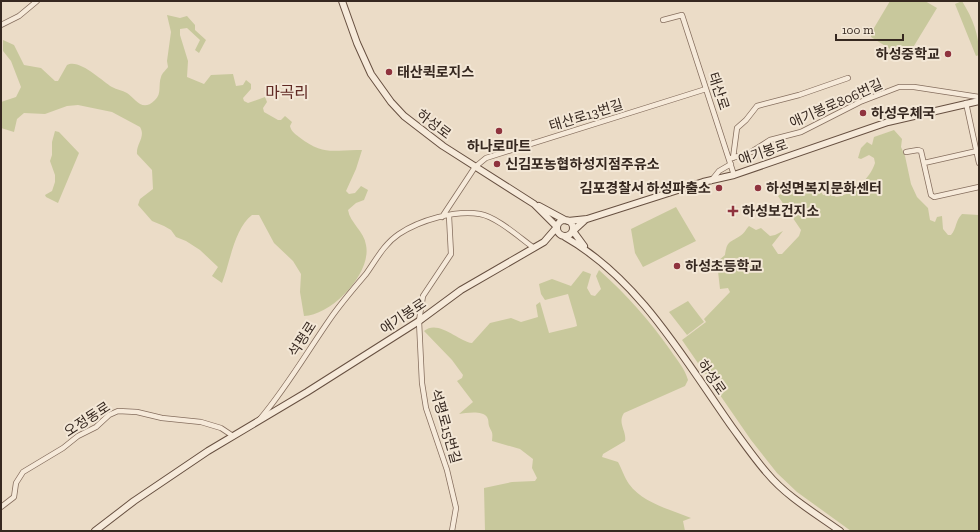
<svg xmlns="http://www.w3.org/2000/svg" width="980" height="532" viewBox="0 0 980 532" font-family="'Zilla Slab','Noto Sans KR',serif">
<style>
.green{fill:#c8c89c}
.lines{fill:none;stroke-linecap:round;stroke-linejoin:round}
.street-casing{stroke:#856e5e;stroke-width:6}
.secondary-casing{stroke:#675041;stroke-width:8}
.street{stroke:#f6eada;stroke-width:4.5}
.secondary{stroke:#f6eada;stroke-width:6}
.poi-dot{fill:#8f333e;stroke:#f3e7d6;stroke-width:1.5}
.labels{text-anchor:middle;stroke-width:4;stroke-linejoin:round;paint-order:stroke}
.poi-label{font-size:14px;font-weight:bold;fill:#362820;stroke:#f3e7d6;text-anchor:start}
.street-label{font-size:14px;fill:#362820;stroke:#f3e7d6}
.quarter-label{font-size:16px;fill:#602923;stroke:#f3e7d6}
</style>
<rect width="100%" height="100%" fill="#ebdcc7"/>
<!-- green -->
<path class="green" d="M 890,1 L 925,1 L 937,8 L 906,59 L 871,37 L 871,33 Z
M 962,1 C 973,19 979,34 979,55 L 976,56 L 955,4 Z
M 167,15 L 180,18 L 187,16 L 195,25 L 195,30 L 206,40 L 199,53 L 195,50 L 200,40 L 187,28 L 180,29 L 180,35 L 188,61 L 187,77 L 204,84 L 211,75 L 233,74 L 236,86 L 243,85 L 246,80 L 251,84 L 251,89 L 243,98 L 244,101 L 248,103 L 265,97 L 267,102 L 263,108 L 264,112 L 278,120 L 281,120 L 285,116 L 292,122 L 290,126 C 291,131 295,134 299,137 C 325,157 334,149 362,150 L 356,169 L 346,191 L 349,194 L 355,193 L 361,186 L 368,190 L 364,200 L 356,203 L 348,210 C 350,223 364,231 366,245 C 372,273 332,315 304,316 L 300,292 L 301,274 L 293,261 L 274,243 L 259,215 L 252,215 C 234,229 230,263 222,283 L 212,276 L 218,267 L 200,250 L 186,241 L 176,237 L 171,230 L 164,226 L 152,221 L 138,205 L 140,199 L 153,189 L 152,170 L 137,154 C 136,144 146,137 140,127 L 112,112 L 78,105 L 67,106 L 45,114 L 24,113 L 17,119 L 14,132 L 1,128 L 1,102 L 16,97 L 21,87 L 11,61 L 3,51 L 3,40 L 14,45 L 24,65 L 41,68 L 55,81 L 58,81 L 67,65 C 79,58 102,81 112,87 C 117,90 122,90 127,93 C 136,99 142,113 155,100 C 162,94 158,85 161,77 C 162,73 166,70 168,67 L 167,61 L 171,32 Z
M 894,130 L 902,139 L 901,147 L 905,156 L 911,184 L 917,197 L 928,208 L 930,220 L 935,222 L 937,217 L 942,216 L 943,229 L 948,235 L 951,235 C 957,228 955,221 962,214 L 979,215 L 979,531 L 851,531 L 797,492 L 777,473 L 751,440 L 682,340 L 706,322 L 704,319 L 730,292 L 728,288 L 720,289 L 717,262 L 725,255 C 727,241 729,243 740,236 C 744,234 746,229 749,226 L 756,230 L 761,228 L 770,236 L 775,235 L 783,231 L 772,245 L 778,254 L 782,254 L 799,236 L 801,230 L 778,196 C 789,187 797,184 811,185 L 814,189 L 820,190 L 823,195 L 832,194 L 836,197 C 852,195 870,179 875,163 L 874,158 L 869,155 L 861,159 L 858,158 L 861,148 L 867,142 L 872,145 L 874,137 Z
M 55,131 L 59,132 L 79,153 L 58,203 L 46,197 L 45,195 L 52,191 L 55,182 L 55,175 L 50,161 L 52,155 L 52,142 Z
M 676,207 L 696,241 L 643,267 L 635,253 L 631,229 Z
M 599,270 C 626,294 650,321 671,351 C 677,360 685,369 688,380 L 685,386 L 624,413 C 617,423 627,431 625,441 L 603,454 L 602,457 L 618,462 C 622,469 624,477 629,484 C 643,503 669,509 691,518 L 683,521 L 685,531 L 485,531 L 484,488 L 512,482 L 535,481 L 537,478 L 532,468 L 533,459 L 520,449 L 492,441 C 493,431 492,433 489,426 C 488,423 489,420 487,417 C 482,410 466,413 459,414 L 473,402 L 457,381 L 462,378 L 463,375 L 452,360 L 424,331 C 438,319 458,341 472,343 L 490,323 L 511,318 L 521,322 L 538,317 L 536,305 L 540,302 L 549,333 L 574,327 L 577,326 L 576,321 L 568,294 L 545,300 L 541,294 L 539,284 L 552,279 L 571,286 L 583,271 L 591,274 L 587,288 L 591,295 L 595,296 L 601,289 L 596,276 Z
M 688,301 L 704,322 L 687,335 L 669,312 Z"/>
<g class="lines">
<!-- street casing -->
<g class="street-casing">
<path id="street" d="M 663,20 L 682,15 L 734,175
M 1,25 L 19,16 L 37,1
M 966,103 L 979,163
M 906,152 L 918,150 L 921,151 L 931,195 L 934,197 L 979,187
M 733,158 L 737,128 L 746,120 L 757,106 L 799,95 L 848,78
M 729,159 L 751,152 L 770,140 L 801,132 L 860,102 L 899,87 L 914,87 L 979,97
M 924,163 L 977,151
M 711,181 L 719,171 L 731,164
M 449,216 L 451,254 L 423,296 L 419,321 L 422,383 L 426,408 L 447,470 L 456,508 L 452,531
M 442,217 L 475,167 L 486,158 L 706,89
M 260,419 C 287,387 307,352 330,319 C 341,303 354,288 366,274 C 376,260 384,244 399,234 C 420,220 455,210 480,214 C 497,217 520,238 534,248
M 1,507 L 14,497 L 16,483 L 23,472 L 63,448 L 78,436 L 96,427 L 109,415 L 118,411 L 137,412 L 162,418 L 201,422 L 221,428 L 233,436"/>
</g>
<!-- secondary casing -->
<g class="secondary-casing">
<path id="secondary" d="M 539,206 L 565,220
M557 228a8 8 0 1 1 16 0a8 8 0 1 1-16 0Z
M 568,221 L 587,219 L 703,182 L 734,175 L 888,122 L 979,101
M 565,237 C 639,279 684,359 732,427 C 743,442 754,458 767,473 C 787,497 815,513 840,531
M 584,246 L 573,231 L 585,220
M 95,531 L 134,501 L 208,451 L 307,392 L 419,321 L 461,290 L 544,242 L 557,227 L 534,204 L 443,146 L 404,116 L 391,102 L 371,74 L 357,43 L 342,1"/>
</g>
<!-- street -->
<use href="#street" class="street"/>
<!-- secondary -->
<use href="#secondary" class="secondary"/>
</g>
<!-- markers -->
<g class="poi-dot">
<circle cx="948" cy="54" r="4"/>
<circle cx="389" cy="72" r="4"/>
<circle cx="863" cy="113" r="4"/>
<circle cx="499" cy="131" r="4"/>
<circle cx="497" cy="164" r="4"/>
<circle cx="719" cy="188" r="4"/>
<circle cx="758" cy="188" r="4"/>
<path d="M731 205h4v4h4v4h-4v4h-4v-4h-4v-4h4z"/>
<circle cx="677" cy="266" r="4"/>
</g>
<g class="labels">
<!-- poi labels -->
<g class="poi-label">
<text x="940" y="59" text-anchor="end">하성중학교</text>
<text x="397" y="77">태산퀵로지스</text>
<text x="871" y="118">하성우체국</text>
<text x="499" y="151" text-anchor="middle">하나로마트</text>
<text x="505" y="169">신김포농협하성지점주유소</text>
<text x="711" y="193" text-anchor="end">김포경찰서 하성파출소</text>
<text x="766" y="193">하성면복지문화센터</text>
<text x="742" y="216">하성보건지소</text>
<text x="685" y="271">하성초등학교</text>
</g>
<!-- street labels -->
<g class="street-label">
<text transform="translate(719 91) rotate(72)" y="5">태산로</text>
<text transform="translate(836 103) rotate(-24)" y="5">애기봉로806번길</text>
<text transform="translate(586 115) rotate(-17)" y="5">태산로13번길</text>
<text transform="translate(434 124) rotate(37)" y="5">하성로</text>
<text transform="translate(763 152) rotate(-19)" y="5">애기봉로</text>
<text transform="translate(403 316) rotate(-34)" y="5">애기봉로</text>
<text transform="translate(302 339) rotate(-57)" y="5">석평로</text>
<text transform="translate(712 377) rotate(55)" y="5">하성로</text>
<text transform="translate(87 419) rotate(-33)" y="5">오정동로</text>
<text transform="translate(446 426) rotate(74)" y="5">석평로15번길</text>
</g>
<!-- quarter labels -->
<g class="quarter-label">
<text x="287" y="98">마곡리</text>
</g>
</g>
<!-- border -->
<rect width="980" height="532" fill="none" stroke="#362820" stroke-width="4"/>
<!-- scale -->
<path d="M836 34v6h67v-6" fill="none" stroke="#362820" stroke-width="2"/>
<text x="842" y="34" font-size="12" fill="#362820" stroke="#f3e7d6" stroke-width="3" paint-order="stroke">100 m</text>
</svg>
